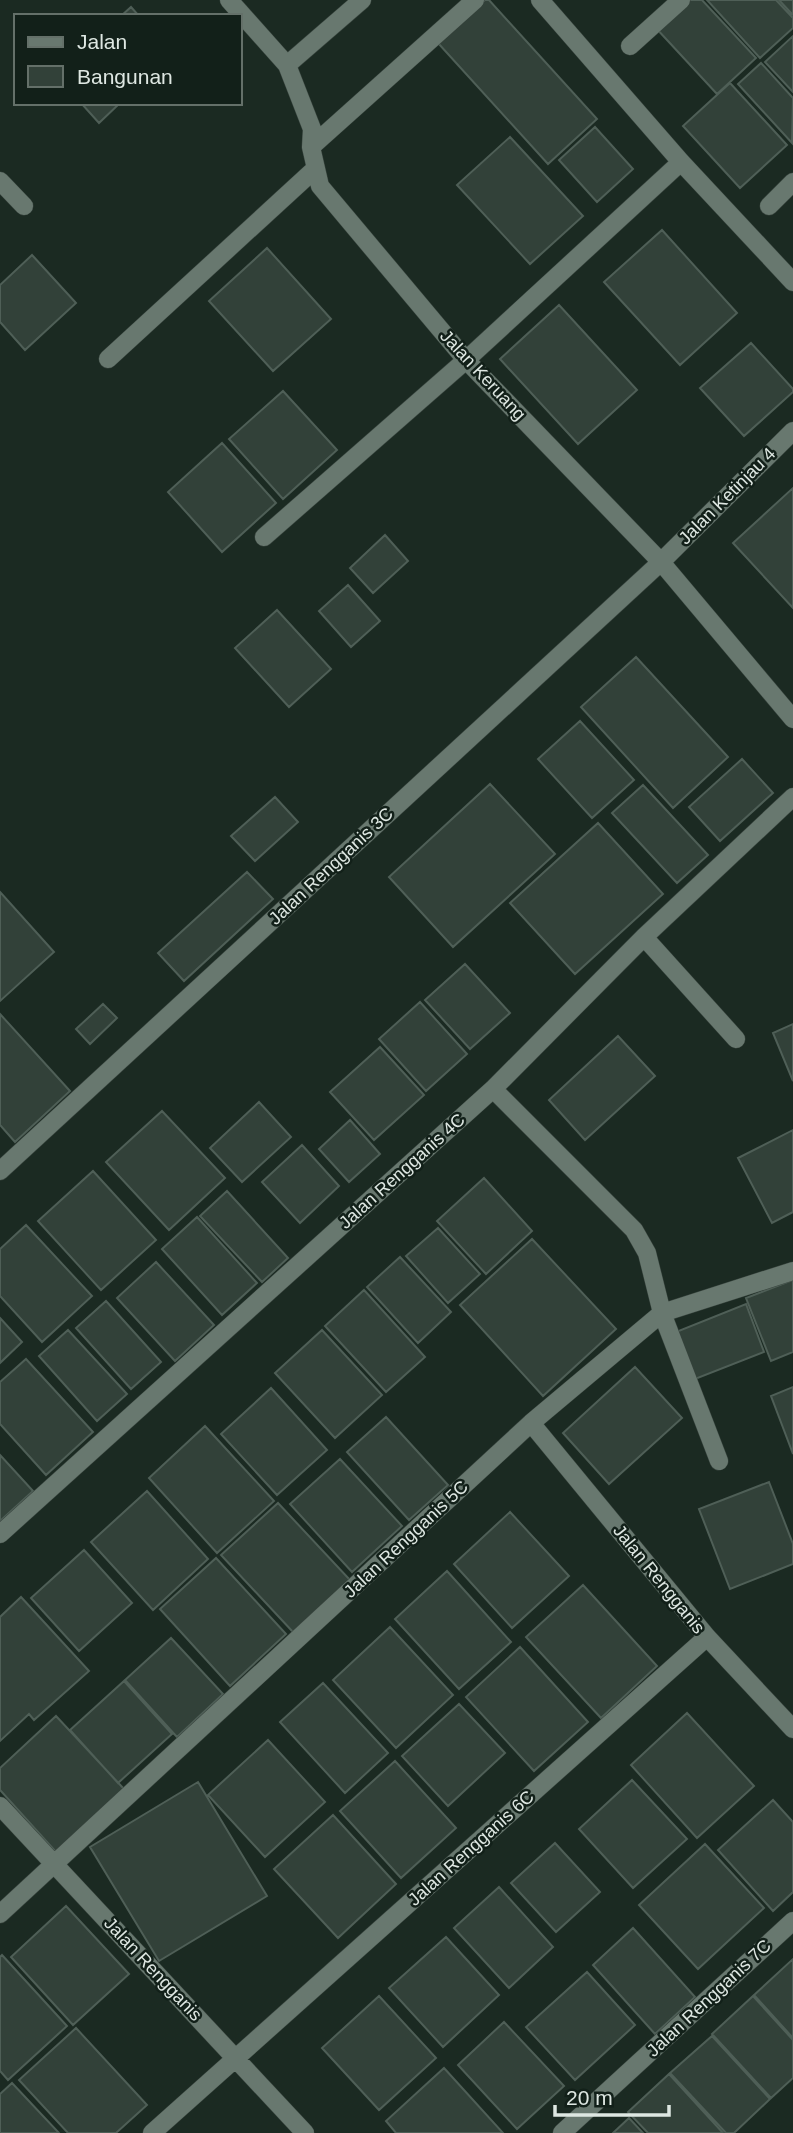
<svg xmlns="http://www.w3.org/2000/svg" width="793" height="2133" viewBox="0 0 793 2133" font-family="Helvetica,sans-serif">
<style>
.building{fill:#324139;stroke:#4f5f57;stroke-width:2}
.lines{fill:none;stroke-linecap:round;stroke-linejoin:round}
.minor-casing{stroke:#39453f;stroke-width:19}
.minor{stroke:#68786f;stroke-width:18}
.labels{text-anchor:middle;stroke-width:5;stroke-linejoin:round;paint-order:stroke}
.street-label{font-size:18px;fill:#dee7e2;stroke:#122019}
</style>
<rect width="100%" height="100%" fill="#1b2a22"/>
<!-- building -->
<path class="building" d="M 485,0 L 489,0 L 597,119 L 548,164 L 438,43 Z
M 685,0 L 702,0 L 756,58 L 717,94 L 655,27 Z
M 707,0 L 776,0 L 793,18 L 793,28 L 760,58 Z
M 779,0 L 793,0 L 793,15 Z
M 131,7 L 139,16 L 121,16 Z
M 793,36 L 793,92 L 765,62 Z
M 761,63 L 793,98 L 792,143 L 738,84 Z
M 730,83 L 787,145 L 740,188 L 683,126 Z
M 81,103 L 120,103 L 99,123 Z
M 595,127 L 633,169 L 597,202 L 559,160 Z
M 510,137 L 583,216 L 530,264 L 457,185 Z
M 662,230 L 737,313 L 680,365 L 604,282 Z
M 267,248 L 331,319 L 273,371 L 209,301 Z
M 32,255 L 76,303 L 25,350 L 0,322 L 0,285 Z
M 559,305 L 637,390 L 578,444 L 500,359 Z
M 751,343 L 793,389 L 793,392 L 744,436 L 700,388 Z
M 283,391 L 337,450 L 283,499 L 229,439 Z
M 222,443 L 276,503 L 222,552 L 168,492 Z
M 793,488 L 793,608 L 733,543 Z
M 385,535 L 408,561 L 373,593 L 350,568 Z
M 348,585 L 380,621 L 351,647 L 319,611 Z
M 277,610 L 331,669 L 289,707 L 235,648 Z
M 636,657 L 728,757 L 673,808 L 581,707 Z
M 580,721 L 634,780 L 592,818 L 538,759 Z
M 742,759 L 773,793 L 720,841 L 689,807 Z
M 490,784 L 555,854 L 453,947 L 389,877 Z
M 643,785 L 708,855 L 677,883 L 612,813 Z
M 275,797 L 298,822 L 255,861 L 231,836 Z
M 598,823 L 663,894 L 575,974 L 510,903 Z
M 247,872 L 273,899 L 184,981 L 158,953 Z
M 0,892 L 54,952 L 0,1001 Z
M 465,964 L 510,1013 L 470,1049 L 425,1000 Z
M 420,1002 L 467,1054 L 426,1091 L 379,1039 Z
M 103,1004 L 117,1018 L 90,1044 L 76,1029 Z
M 0,1014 L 70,1091 L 15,1142 L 0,1125 Z
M 793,1024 L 793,1081 L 773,1033 Z
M 618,1036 L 655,1076 L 585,1140 L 549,1100 Z
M 380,1047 L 424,1095 L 374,1140 L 330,1092 Z
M 259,1102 L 291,1137 L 242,1182 L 210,1148 Z
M 162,1111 L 225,1178 L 169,1230 L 106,1162 Z
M 350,1120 L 380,1154 L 349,1182 L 319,1149 Z
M 793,1130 L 793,1212 L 772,1223 L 738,1158 Z
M 302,1145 L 339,1186 L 300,1223 L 262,1182 Z
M 93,1171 L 156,1240 L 101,1290 L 38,1221 Z
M 484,1178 L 532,1231 L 486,1274 L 437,1221 Z
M 227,1191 L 288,1258 L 262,1282 L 200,1216 Z
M 197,1217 L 257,1283 L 222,1315 L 162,1249 Z
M 26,1225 L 92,1296 L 42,1342 L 0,1296 L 0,1249 Z
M 438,1228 L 480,1274 L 448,1303 L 406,1256 Z
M 532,1239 L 616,1329 L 543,1396 L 460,1305 Z
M 400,1257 L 451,1312 L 418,1343 L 367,1287 Z
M 156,1262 L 214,1325 L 175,1361 L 117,1298 Z
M 793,1280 L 793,1352 L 771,1361 L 746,1298 Z
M 364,1290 L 425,1357 L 386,1392 L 325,1326 Z
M 106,1301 L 161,1362 L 131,1389 L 76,1328 Z
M 746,1304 L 764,1352 L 695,1379 L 676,1332 Z
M 0,1318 L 22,1342 L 0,1363 Z
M 68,1330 L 127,1394 L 97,1421 L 39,1356 Z
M 322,1330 L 382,1395 L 335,1438 L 275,1373 Z
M 26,1359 L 93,1432 L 46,1475 L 0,1424 L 0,1382 Z
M 635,1367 L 682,1418 L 609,1484 L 563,1433 Z
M 793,1387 L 793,1454 L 771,1396 Z
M 271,1388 L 327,1450 L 277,1495 L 221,1434 Z
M 386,1417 L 448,1485 L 409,1520 L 347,1452 Z
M 205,1426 L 274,1501 L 217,1553 L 149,1478 Z
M 0,1455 L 33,1491 L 0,1521 Z
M 340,1459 L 402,1526 L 352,1572 L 290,1504 Z
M 769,1482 L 793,1544 L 793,1564 L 730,1589 L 699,1509 Z
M 147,1491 L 208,1559 L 153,1610 L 91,1542 Z
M 278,1503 L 350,1580 L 293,1632 L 221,1555 Z
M 510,1512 L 569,1576 L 512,1628 L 454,1564 Z
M 84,1550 L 132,1603 L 79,1651 L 31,1598 Z
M 216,1558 L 286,1634 L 230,1686 L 160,1609 Z
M 447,1571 L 511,1642 L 459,1689 L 395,1619 Z
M 583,1585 L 657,1666 L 601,1718 L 526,1637 Z
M 21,1597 L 89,1671 L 34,1720 L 29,1714 L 0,1741 L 0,1617 Z
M 390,1627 L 453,1695 L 396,1748 L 333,1680 Z
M 171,1638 L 223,1694 L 177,1737 L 125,1680 Z
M 520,1647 L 588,1722 L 534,1771 L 466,1697 Z
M 124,1681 L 172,1734 L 118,1783 L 70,1730 Z
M 323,1683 L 388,1753 L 345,1793 L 280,1722 Z
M 459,1704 L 505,1753 L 448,1806 L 402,1756 Z
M 687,1713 L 754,1786 L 697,1838 L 631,1765 Z
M 56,1716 L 124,1789 L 56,1852 L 0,1790 L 0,1768 Z
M 268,1740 L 325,1802 L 265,1857 L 208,1795 Z
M 395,1761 L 456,1828 L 401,1878 L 340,1811 Z
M 632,1780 L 687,1839 L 633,1888 L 579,1829 Z
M 198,1782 L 267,1896 L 159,1961 L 90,1847 Z
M 773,1800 L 793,1822 L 793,1892 L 773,1911 L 718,1850 Z
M 333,1815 L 396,1884 L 338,1938 L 274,1869 Z
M 555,1843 L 600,1892 L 556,1932 L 511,1883 Z
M 705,1844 L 764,1908 L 698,1969 L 639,1905 Z
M 499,1887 L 553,1947 L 509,1988 L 454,1928 Z
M 66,1906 L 129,1974 L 73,2025 L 11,1957 Z
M 633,1928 L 695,1997 L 655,2034 L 593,1965 Z
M 446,1937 L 499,1995 L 443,2047 L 389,1988 Z
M 2,1955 L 67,2026 L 8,2080 L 0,2071 L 0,1957 Z
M 793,1959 L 793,2038 L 754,1995 Z
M 587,1972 L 635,2025 L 575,2080 L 526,2027 Z
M 379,1996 L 436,2058 L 379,2110 L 322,2048 Z
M 753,1996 L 793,2040 L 793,2078 L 771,2098 L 712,2034 Z
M 504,2022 L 564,2086 L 517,2129 L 458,2065 Z
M 76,2028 L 147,2105 L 116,2133 L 68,2133 L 19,2080 Z
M 712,2036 L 770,2099 L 734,2133 L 726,2133 L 670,2073 Z
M 444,2068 L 503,2133 L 396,2133 L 386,2121 Z
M 669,2074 L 723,2133 L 648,2133 L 628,2112 Z
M 12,2083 L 59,2133 L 0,2133 L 0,2094 Z
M 629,2118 L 643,2133 L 613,2133 Z"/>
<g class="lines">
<!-- minor casing -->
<g class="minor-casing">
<path id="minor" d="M 229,0 L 287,65 L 312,129 L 311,147 L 320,186 L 466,360 L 661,562 L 793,719
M 540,0 L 681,162 L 793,282
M 630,46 L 681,0
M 287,65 L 362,0
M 311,147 L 475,0
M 0,181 L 24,206
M 769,206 L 793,182
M 108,359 L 315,169
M 264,537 L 466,360 L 681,162
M 644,937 L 736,1039
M 493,1089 L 634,1230 L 647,1253 L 662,1313 L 719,1461
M 0,1171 L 661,562 L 793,431
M 531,1423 L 707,1637 L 793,1729
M 0,1534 L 493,1089 L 644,937 L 793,797
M 0,1806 L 305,2133
M 0,1914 L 531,1423 L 662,1313 L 793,1271
M 152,2133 L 707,1637
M 562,2133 L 793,1921"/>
</g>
<!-- minor -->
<use href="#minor" class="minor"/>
</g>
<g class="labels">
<!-- street labels -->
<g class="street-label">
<text transform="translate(483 375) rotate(47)" y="6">Jalan Keruang</text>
<text transform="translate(727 496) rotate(-45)" y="6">Jalan Ketinjau 4</text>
<text transform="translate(331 866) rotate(-43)" y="6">Jalan Rengganis 3C</text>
<text transform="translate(402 1171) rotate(-42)" y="6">Jalan Rengganis 4C</text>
<text transform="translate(406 1539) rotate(-43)" y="6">Jalan Rengganis 5C</text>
<text transform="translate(659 1579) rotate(51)" y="6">Jalan Rengganis</text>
<text transform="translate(471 1848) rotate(-42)" y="6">Jalan Rengganis 6C</text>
<text transform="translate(153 1969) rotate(47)" y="6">Jalan Rengganis</text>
<text transform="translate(709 1998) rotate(-43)" y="6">Jalan Rengganis 7C</text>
</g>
</g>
<!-- legend -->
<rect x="14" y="14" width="228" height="91" fill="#122019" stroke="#647069" stroke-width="2"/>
<rect x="28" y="37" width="35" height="10" fill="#68786f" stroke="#647069" stroke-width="2"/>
<text x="77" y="49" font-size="21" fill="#dee7e2">Jalan</text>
<rect x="28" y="66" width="35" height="21" fill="#324139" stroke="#647069" stroke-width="2"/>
<text x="77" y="84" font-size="21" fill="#dee7e2">Bangunan</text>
<!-- scale -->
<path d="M555 2105v10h114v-10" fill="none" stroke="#dee7e2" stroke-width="3.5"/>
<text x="566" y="2105" font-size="21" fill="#dee7e2" stroke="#122019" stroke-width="5" paint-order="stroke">20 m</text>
</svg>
